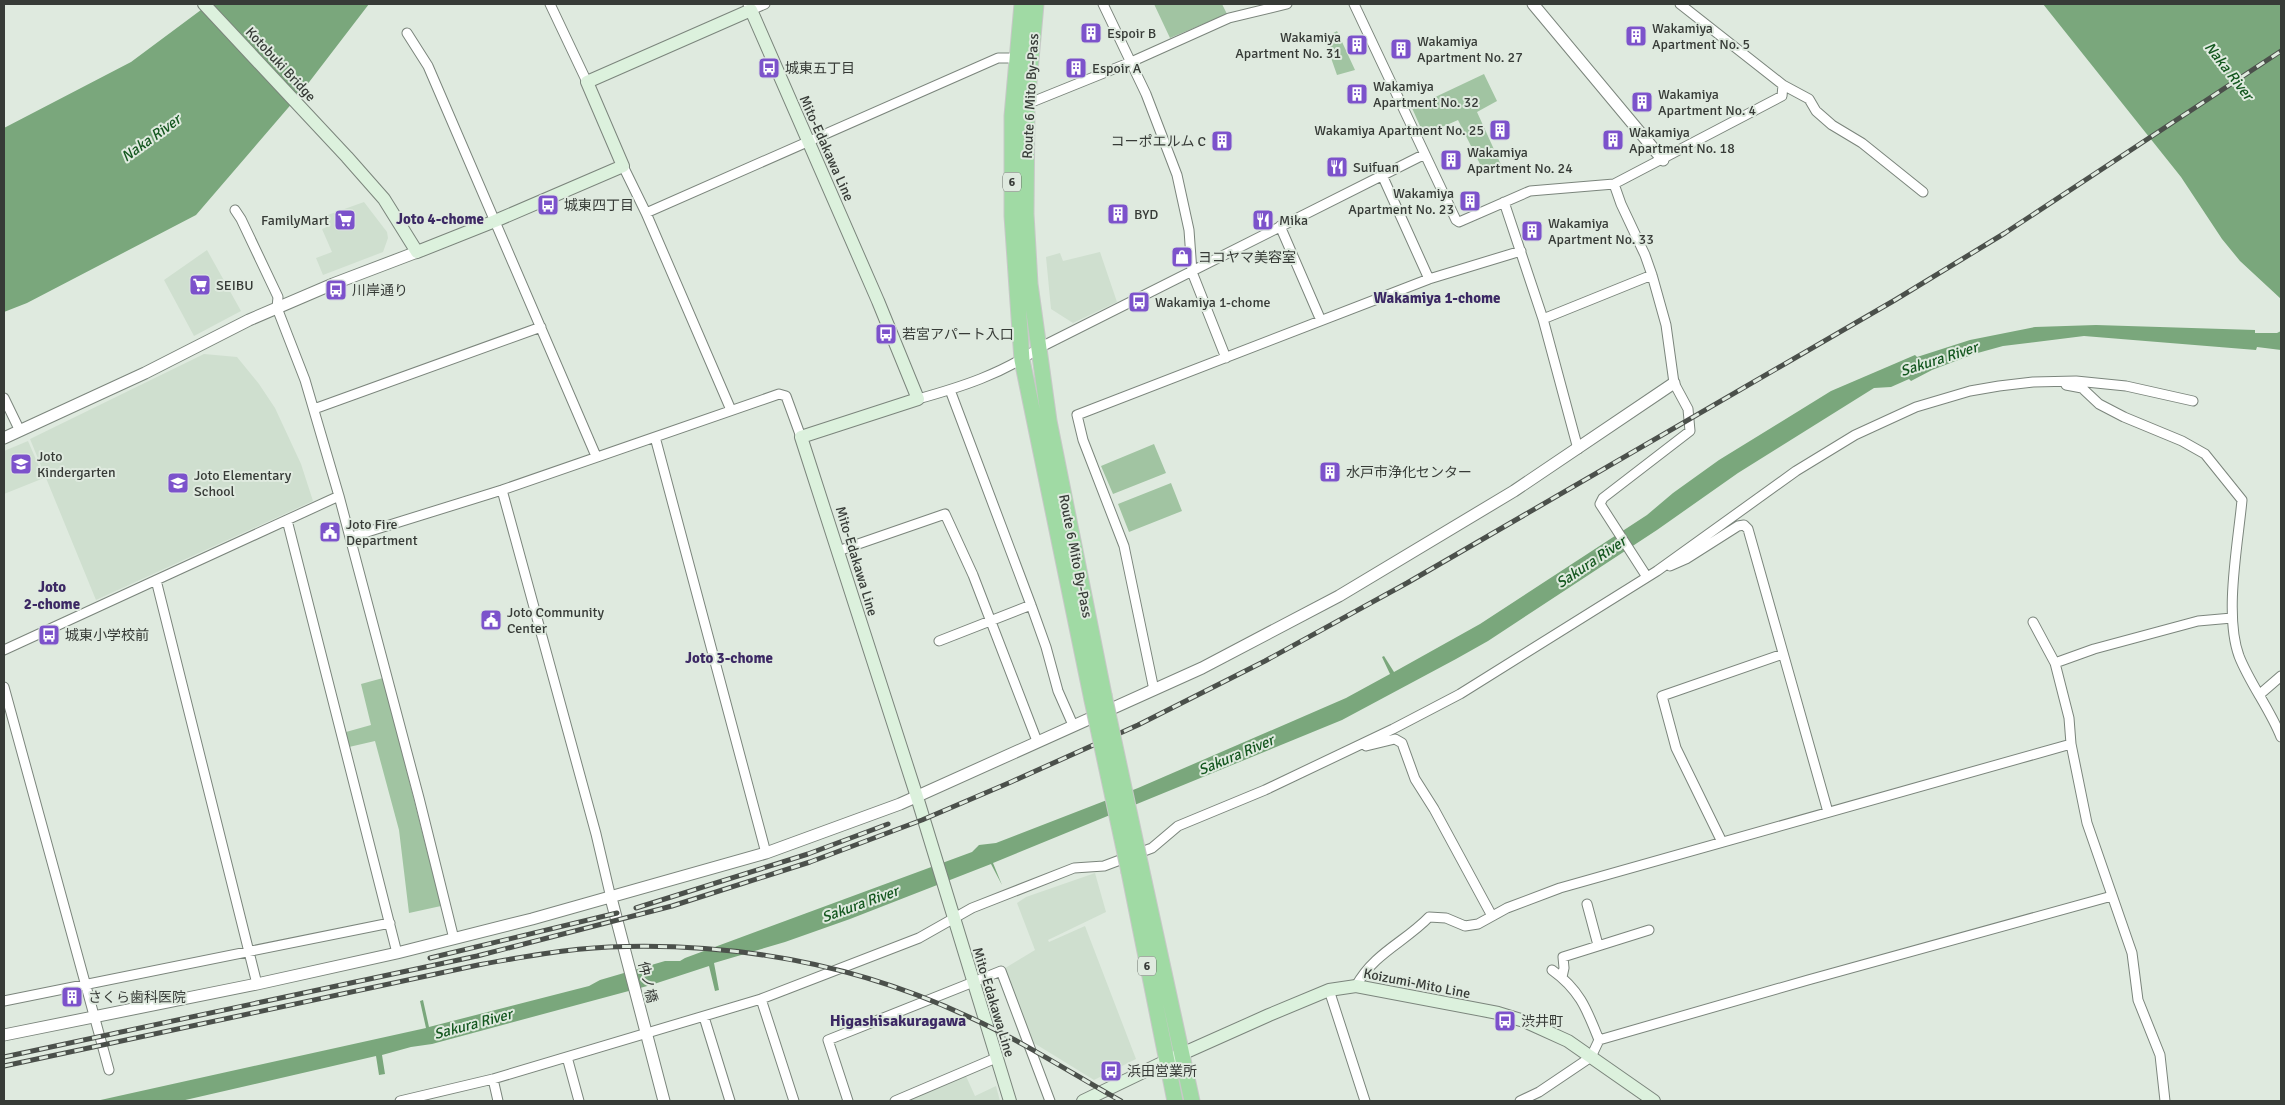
<svg xmlns="http://www.w3.org/2000/svg" width="2285" height="1105" viewBox="0 0 2285 1105" font-family="Signika,'Noto Sans JP',sans-serif">
<style>
.built{fill:#cfdfcf}
.green{fill:#a1c4a2}
.water{fill:#7aa77c}
.lines{fill:none;stroke-linecap:round;stroke-linejoin:round}
.minor-casing{stroke:#7b857c;stroke-width:11}
.tertiary-casing{stroke:#7b857c;stroke-width:13}
.secondary-casing{stroke:#7b857c;stroke-width:14}
.trunk-casing{stroke:#c7c8c7;stroke-width:17}
.minor{stroke:#fff;stroke-width:9}
.tertiary{stroke:#fff;stroke-width:11}
.secondary{stroke:#dcf1dd;stroke-width:12}
.trunk{stroke:#a0daa4;stroke-width:15}
.rail-casing{stroke:#4b504b;stroke-width:5}
.rail{stroke:#dfeadf;stroke-width:3;stroke-dasharray:9;stroke-linecap:butt}
.trunk-bridge-casing{stroke:#c7c8c7;stroke-width:17;stroke-linecap:butt}
.trunk-bridge{stroke:#a0daa4;stroke-width:15}
.labels{text-anchor:middle;stroke-width:4;stroke-linejoin:round;paint-order:stroke}
.shield{fill:#dfeadf;stroke:#697069;stroke-width:1}
.shield-label{font-size:12px;font-weight:bold;fill:#373b37}
.poi-label{font-size:14px;fill:#373b37;stroke:#dfeadf;text-anchor:start}
.street-label{font-size:14px;fill:#373b37;stroke:#dfeadf}
.water-label{font-size:15px;font-style:italic;fill:#14571f;stroke:#dfeadf}
.neighbourhood-label{font-size:15px;font-weight:bold;fill:#3c2964;stroke:#dfeadf}
.quarter-label{font-size:16px;font-weight:bold;fill:#3c2964;stroke:#dfeadf}
</style>
<rect width="100%" height="100%" fill="#dfeadf"/>
<!-- built -->
<path class="built" d="M 364,202 L 387,232 L 388,238 L 383,252 L 323,275 L 316,258 L 332,252 L 322,229 L 329,226 L 325,216 Z
M 207,250 L 241,311 L 194,336 L 164,280 Z
M 1100,252 L 1117,302 L 1073,323 L 1051,309 L 1046,257 L 1060,253 L 1063,261 Z
M 204,354 L 237,357 L 259,384 L 275,408 L 301,464 L 313,501 L 96,600 L 30,439 Z
M 28,441 L 44,478 L 4,494 L 4,451 Z
M 1095,873 L 1106,912 L 1048,940 L 1049,942 L 1085,926 L 1136,1059 L 1094,1080 L 1029,1040 L 1002,970 L 1035,950 L 1017,903 L 1026,897 Z
M 965,1074 L 975,1096 L 996,1086 L 1000,1101 L 905,1101 Z"/>
<!-- green -->
<path class="green" d="M 1154,4 L 1222,4 L 1227,14 L 1170,38 Z
M 1337,31 L 1355,70 L 1337,75 L 1324,38 Z
M 1484,74 L 1497,101 L 1477,112 L 1502,167 L 1485,174 L 1458,120 L 1424,135 L 1412,108 Z
M 1154,444 L 1166,473 L 1113,494 L 1101,466 Z
M 1171,483 L 1182,511 L 1129,532 L 1118,504 Z
M 383,678 L 441,906 L 409,913 L 399,830 L 375,741 L 349,747 L 346,732 L 371,725 L 361,684 Z"/>
<!-- water -->
<path class="water" d="M 209,4 L 369,4 L 300,94 L 196,215 L 27,303 L 4,312 L 4,128 L 131,62 Z
M 2043,4 L 2281,4 L 2281,299 L 2240,261 L 2222,239 L 2181,177 Z
M 2096,325 L 2255,330 L 2255,333 L 2277,333 L 2281,331 L 2281,350 L 2257,347 L 2256,350 L 2084,336 L 2003,346 L 1974,354 L 1932,370 L 1911,381 L 1909,379 L 1891,387 L 1874,388 L 1738,473 L 1657,530 L 1488,641 L 1456,659 L 1342,720 L 993,863 L 1002,885 L 991,864 L 850,919 L 785,942 L 714,963 L 719,990 L 715,991 L 709,966 L 651,985 L 432,1044 L 411,1047 L 382,1055 L 385,1074 L 379,1075 L 376,1056 L 181,1101 L 96,1101 L 426,1028 L 420,1001 L 423,1000 L 429,1027 L 589,986 L 600,980 L 665,961 L 680,961 L 685,958 L 972,852 L 979,845 L 996,843 L 1138,788 L 1346,698 L 1390,674 L 1382,657 L 1384,656 L 1394,672 L 1480,624 L 1647,515 L 1673,493 L 1719,460 L 1831,391 L 1915,355 L 1917,357 L 1970,340 L 2035,327 Z"/>
<g class="lines">
<!-- minor casing -->
<g class="minor-casing">
<path id="minor" d="M 550,4 L 587,82
M 748,4 L 751,10 L 765,4
M 1103,4 L 1146,94 L 1177,175 L 1189,230 L 1192,272 L 1226,358
M 1354,4 L 1456,220 L 1459,222 L 1530,191 L 1614,184 L 1782,96 L 1783,85 L 1680,4
M 407,33 L 428,66 L 596,456
M 1783,85 L 1809,99 L 1816,111 L 1832,125 L 1862,143 L 1923,192
M 1027,104 L 1131,62 L 1229,18 L 1287,4
M 623,166 L 646,213 L 731,410
M 1382,175 L 1429,279
M 1614,184 L 1621,204 L 1645,255 L 1652,275 L 1666,325 L 1674,383 L 1688,409 L 1690,431 L 1603,498 L 1600,504 L 1647,577
M 1504,202 L 1543,319 L 1578,449
M 235,210 L 241,219 L 278,297 L 277,308 L 305,380 L 339,496 L 419,798 L 454,939
M 646,213 L 998,58 L 1016,58
M 1280,226 L 1319,316
M 1543,319 L 1652,275
M 2066,385 L 2082,388 L 2099,404 L 2124,417 L 2182,441 L 2205,454 L 2242,500 C 2238,544 2224,615 2239,656 C 2250,684 2270,709 2281,737
M 950,390 L 1031,605 L 1046,647 L 1058,691 L 1073,725
M 4,398 L 20,431
M 918,399 C 961,387 1002,374 1039,348 L 1423,155
M 314,409 L 541,327
M 655,437 L 766,853
M 502,490 L 596,834 L 611,898
M 287,520 L 397,953
M 351,537 L 502,490 L 779,394 L 786,396 L 801,437
M 838,551 L 945,514 L 973,575 L 1037,741
M 1670,566 L 1686,559 L 1738,526 L 1744,525 L 1748,529 L 1828,812
M 156,580 L 257,984
M 2033,622 L 2055,663 L 2069,718 L 2071,744 L 2087,823 L 2132,953 L 2138,1000 L 2160,1055 L 2165,1101
M 939,641 L 1031,605
M 4,650 L 339,496
M 2055,663 L 2094,649 L 2198,621 L 2232,618
M 4,687 L 109,1070
M 1154,690 L 1124,546 L 1083,440 L 1077,415 L 1429,279 L 1521,251
M 2259,695 L 2281,676
M 1366,746 L 1395,739 L 1402,743 L 1415,779 L 1434,809 L 1492,916
M 1722,842 L 1676,748 L 1662,696 L 1783,654
M 1587,904 L 1598,945
M 1562,977 L 1564,968 L 1563,957 L 1649,930
M 1356,986 C 1374,953 1405,942 1429,917 L 1446,918 L 1465,926 L 1478,924 L 1507,908 L 1560,888 L 2071,744
M 1329,990 L 1365,1101
M 761,999 L 794,1101
M 4,1001 L 390,923
M 704,1017 L 730,1101
M 1599,1040 L 1808,980 L 2112,896
M 567,1057 L 579,1101
M 493,1079 L 498,1101
M 400,1101 L 493,1079 L 761,999 L 919,938 L 972,908 L 1074,868 L 1104,866 L 1152,848 L 1178,826 L 1265,790 L 1393,729 L 1460,694 L 1657,571 L 1796,471 L 1855,435 L 1916,407 L 1970,391 L 1999,386 L 2033,382 L 2076,381 L 2126,386 L 2193,401
M 848,1101 L 828,1040 L 1001,971 L 1050,1101
M 895,1101 L 996,1058
M 1520,1101 L 1539,1092 L 1591,1057 L 1599,1040 C 1587,1010 1580,990 1552,970"/>
</g>
<!-- tertiary casing -->
<g class="tertiary-casing">
<path id="tertiary" d="M 1533,4 L 1663,160
M 4,438 L 145,373 L 249,320 L 333,284 L 417,252
M 611,898 L 664,1101
M 4,1035 L 257,984 L 397,953 L 532,919 L 766,853 L 900,804 L 1202,668 L 1339,596 L 1514,491 L 1674,383"/>
</g>
<!-- secondary casing -->
<g class="secondary-casing">
<path id="secondary" d="M 204,4 L 347,157 L 384,199 L 417,252 L 495,221 L 623,166 L 587,82 L 751,10 L 878,301 L 918,399 L 801,437 L 917,797 L 1010,1101
M 1083,1101 L 1166,1061 L 1269,1015 L 1329,990 L 1356,986 L 1498,1013 L 1524,1021 L 1568,1041 L 1654,1101"/>
</g>
<!-- trunk casing -->
<g class="trunk-casing">
<path id="trunk" d="M 1022,4 L 1012,116 L 1012,216 L 1022,360 L 1092,700
M 1036,4 L 1027,104 L 1026,214 L 1030,284 L 1049,421 L 1104,695
M 1141,867 L 1192,1101
M 1129,872 L 1175,1101"/>
</g>
<!-- minor -->
<use href="#minor" class="minor"/>
<!-- tertiary -->
<use href="#tertiary" class="tertiary"/>
<!-- secondary -->
<use href="#secondary" class="secondary"/>
<!-- trunk -->
<use href="#trunk" class="trunk"/>
<!-- rail casing -->
<g class="rail-casing">
<path id="rail" d="M 636,908 L 808,854 L 888,824
M 430,958 L 617,913
M 4,1057 L 477,956 L 672,906 L 810,862 L 922,820 L 1011,782 L 1138,725 L 1265,661 L 1407,583 L 1895,300 L 2005,233 L 2281,51
M 4,1066 L 478,965 C 522,957 566,949 609,947 C 735,942 856,964 969,1017 C 1022,1041 1071,1073 1121,1101"/>
</g>
<!-- rail -->
<use href="#rail" class="rail"/>
<!-- trunk-bridge casing -->
<g class="trunk-bridge-casing">
<path id="trunk-bridge" d="M 1104,695 L 1141,867
M 1092,700 L 1129,872"/>
</g>
<!-- trunk-bridge -->
<use href="#trunk-bridge" class="trunk-bridge"/>
</g>
<!-- icons -->
<defs>
<g id="building-square" transform="scale(1.125)"><rect x="-9" y="-9" width="18" height="18" rx="4" fill="#7c52cb" stroke="#dfeadf"/><path d="M-4-6H4V6H1V3H-1V6H-4ZM-2.5-4.3h1.7v1.8h-1.7ZM.8-4.3h1.7v1.8H.8ZM-2.5-1h1.7V.8h-1.7ZM.8-1h1.7V.8H.8Z" fill="#fff"/></g>
<g id="bus-square" transform="scale(1.125)"><rect x="-9" y="-9" width="18" height="18" rx="4" fill="#7c52cb" stroke="#dfeadf"/><path d="M-5-6H5V4H4V6H2V4H-2V6H-4V4H-5ZM-3.5-4V0h7V-4ZM-3.5 1.2v1.5H-2V1.2ZM2 1.2v1.5H3.5V1.2Z" fill="#fff"/></g>
<g id="restaurant-square" transform="scale(1.125)"><rect x="-9" y="-9" width="18" height="18" rx="4" fill="#7c52cb" stroke="#dfeadf"/><path d="M-5-6h1v4h1v-4h1v4h1v-4h1v5L-1.5 .5V6h-2V.5L-5-1ZM5-6V6H3V1.5H1.5Q1.5-4 5-6Z" fill="#fff"/></g>
<g id="supermarket-square" transform="scale(1.125)"><rect x="-9" y="-9" width="18" height="18" rx="4" fill="#7c52cb" stroke="#dfeadf"/><path d="M-6-5.5h2.5l.6 2H6L4.5 2H-2.5L-4.4-4H-6ZM-1.5 3.2a1.3 1.3 0 1 0 .1 0ZM3 3.2a1.3 1.3 0 1 0 .1 0Z" fill="#fff"/></g>
<g id="shop-square" transform="scale(1.125)"><rect x="-9" y="-9" width="18" height="18" rx="4" fill="#7c52cb" stroke="#dfeadf"/><path d="M-5-2.5h2.3a2.7 3.5 0 0 1 5.4 0H5L5.5 6h-11ZM-1.5-2.5h3a1.5 2.3 0 0 0-3 0Z" fill="#fff"/></g>
<g id="school-square" transform="scale(1.125)"><rect x="-9" y="-9" width="18" height="18" rx="4" fill="#7c52cb" stroke="#dfeadf"/><path d="M0-5L7-2L0 1L-7-2ZM-4 1L0 2.5L4 1V4Q0 6-4 4Z" fill="#fff"/></g>
<g id="civic-square" transform="scale(1.125)"><rect x="-9" y="-9" width="18" height="18" rx="4" fill="#7c52cb" stroke="#dfeadf"/><path d="M-.6-6.5H3V-4.5H.6V-3L4-1V1h2V6H-6V1h2V-1L-.6-3ZM-1.2 2.5V6h2.4V2.5Z" fill="#fff"/></g>
</defs>
<g fill-rule="evenodd">
<use href="#building-square" x="1091" y="33"/>
<use href="#building-square" x="1636" y="36"/>
<use href="#building-square" x="1357" y="45"/>
<use href="#building-square" x="1401" y="49"/>
<use href="#bus-square" x="769" y="68"/>
<use href="#building-square" x="1076" y="68"/>
<use href="#building-square" x="1357" y="94"/>
<use href="#building-square" x="1642" y="102"/>
<use href="#building-square" x="1500" y="130"/>
<use href="#building-square" x="1613" y="140"/>
<use href="#building-square" x="1222" y="141"/>
<use href="#building-square" x="1451" y="160"/>
<use href="#restaurant-square" x="1337" y="167"/>
<use href="#building-square" x="1470" y="201"/>
<use href="#bus-square" x="548" y="205"/>
<use href="#building-square" x="1118" y="214"/>
<use href="#supermarket-square" x="345" y="220"/>
<use href="#restaurant-square" x="1263" y="220"/>
<use href="#building-square" x="1532" y="231"/>
<use href="#shop-square" x="1182" y="257"/>
<use href="#supermarket-square" x="200" y="285"/>
<use href="#bus-square" x="336" y="290"/>
<use href="#bus-square" x="1139" y="302"/>
<use href="#bus-square" x="886" y="334"/>
<use href="#school-square" x="21" y="464"/>
<use href="#building-square" x="1330" y="472"/>
<use href="#school-square" x="178" y="483"/>
<use href="#civic-square" x="330" y="532"/>
<use href="#civic-square" x="491" y="620"/>
<use href="#bus-square" x="49" y="635"/>
<use href="#building-square" x="72" y="997"/>
<use href="#bus-square" x="1505" y="1021"/>
<use href="#bus-square" x="1111" y="1071"/>
</g>
<g class="labels">
<!-- shield labels -->
<g class="shield">
<rect x="1003" y="172.5" width="18" height="19" rx="4"/>
<rect x="1138" y="956.5" width="18" height="19" rx="4"/>
</g>
<g class="shield-label">
<text x="1012" y="186">6</text>
<text x="1147" y="970">6</text>
</g>
<!-- poi labels -->
<g class="poi-label">
<text x="1652" y="33">Wakamiya<tspan x="1652" dy="16">Apartment No. 5</tspan></text>
<text x="1107" y="38">Espoir B</text>
<text x="1341" y="42" text-anchor="end">Wakamiya<tspan x="1341" dy="16">Apartment No. 31</tspan></text>
<text x="1417" y="46">Wakamiya<tspan x="1417" dy="16">Apartment No. 27</tspan></text>
<text x="785" y="73">城東五丁目</text>
<text x="1092" y="73">Espoir A</text>
<text x="1373" y="91">Wakamiya<tspan x="1373" dy="16">Apartment No. 32</tspan></text>
<text x="1658" y="99">Wakamiya<tspan x="1658" dy="16">Apartment No. 4</tspan></text>
<text x="1484" y="135" text-anchor="end">Wakamiya Apartment No. 25</text>
<text x="1629" y="137">Wakamiya<tspan x="1629" dy="16">Apartment No. 18</tspan></text>
<text x="1206" y="146" text-anchor="end">コーポエルム C</text>
<text x="1467" y="157">Wakamiya<tspan x="1467" dy="16">Apartment No. 24</tspan></text>
<text x="1353" y="172">Suifuan</text>
<text x="1454" y="198" text-anchor="end">Wakamiya<tspan x="1454" dy="16">Apartment No. 23</tspan></text>
<text x="564" y="210">城東四丁目</text>
<text x="1134" y="219">BYD</text>
<text x="329" y="225" text-anchor="end">FamilyMart</text>
<text x="1279" y="225">Mika</text>
<text x="1548" y="228">Wakamiya<tspan x="1548" dy="16">Apartment No. 33</tspan></text>
<text x="1198" y="262">ヨコヤマ美容室</text>
<text x="216" y="290">SEIBU</text>
<text x="352" y="295">川岸通り</text>
<text x="1155" y="307">Wakamiya 1-chome</text>
<text x="902" y="339">若宮アパート入口</text>
<text x="37" y="461">Joto<tspan x="37" dy="16">Kindergarten</tspan></text>
<text x="1346" y="477">水戸市浄化センター</text>
<text x="194" y="480">Joto Elementary<tspan x="194" dy="16">School</tspan></text>
<text x="346" y="529">Joto Fire<tspan x="346" dy="16">Department</tspan></text>
<text x="507" y="617">Joto Community<tspan x="507" dy="16">Center</tspan></text>
<text x="65" y="640">城東小学校前</text>
<text x="88" y="1002">さくら歯科医院</text>
<text x="1521" y="1026">渋井町</text>
<text x="1127" y="1076">浜田営業所</text>
</g>
<!-- street labels -->
<g class="street-label">
<text transform="translate(281 64) rotate(47)" y="5">Kotobuki Bridge</text>
<text transform="translate(1030 96) rotate(-87)" y="5">Route 6 Mito By-Pass</text>
<text transform="translate(827 148) rotate(66)" y="5">Mito-Edakawa Line</text>
<text transform="translate(1076 556) rotate(79)" y="5">Route 6 Mito By-Pass</text>
<text transform="translate(857 561) rotate(73)" y="5">Mito-Edakawa Line</text>
<text transform="translate(648 982) rotate(77)" y="5">仲ノ橋</text>
<text transform="translate(1417 983) rotate(11)" y="5">Koizumi-Mito Line</text>
<text transform="translate(994 1002) rotate(73)" y="5">Mito-Edakawa Line</text>
</g>
<!-- water labels -->
<g class="water-label">
<text transform="translate(2229 71) rotate(52)" y="5">Naka River</text>
<text transform="translate(151 138) rotate(-36)" y="5">Naka River</text>
<text transform="translate(1939 359) rotate(-18)" y="5">Sakura River</text>
<text transform="translate(1591 562) rotate(-34)" y="5">Sakura River</text>
<text transform="translate(1236 755) rotate(-23)" y="5">Sakura River</text>
<text transform="translate(860 904) rotate(-20)" y="5">Sakura River</text>
<text transform="translate(473 1024) rotate(-15)" y="5">Sakura River</text>
</g>
<!-- neighbourhood labels -->
<g class="neighbourhood-label">
<text x="440" y="224">Joto 4-chome</text>
<text x="1437" y="303">Wakamiya 1-chome</text>
<text x="52" y="592">Joto<tspan x="52" dy="17">2-chome</tspan></text>
<text x="729" y="663">Joto 3-chome</text>
</g>
<!-- quarter labels -->
<g class="quarter-label">
<text x="898" y="1026">Higashisakuragawa</text>
</g>
</g>
<!-- border -->
<rect width="2285" height="1105" fill="none" stroke="#373b37" stroke-width="10"/>
</svg>
